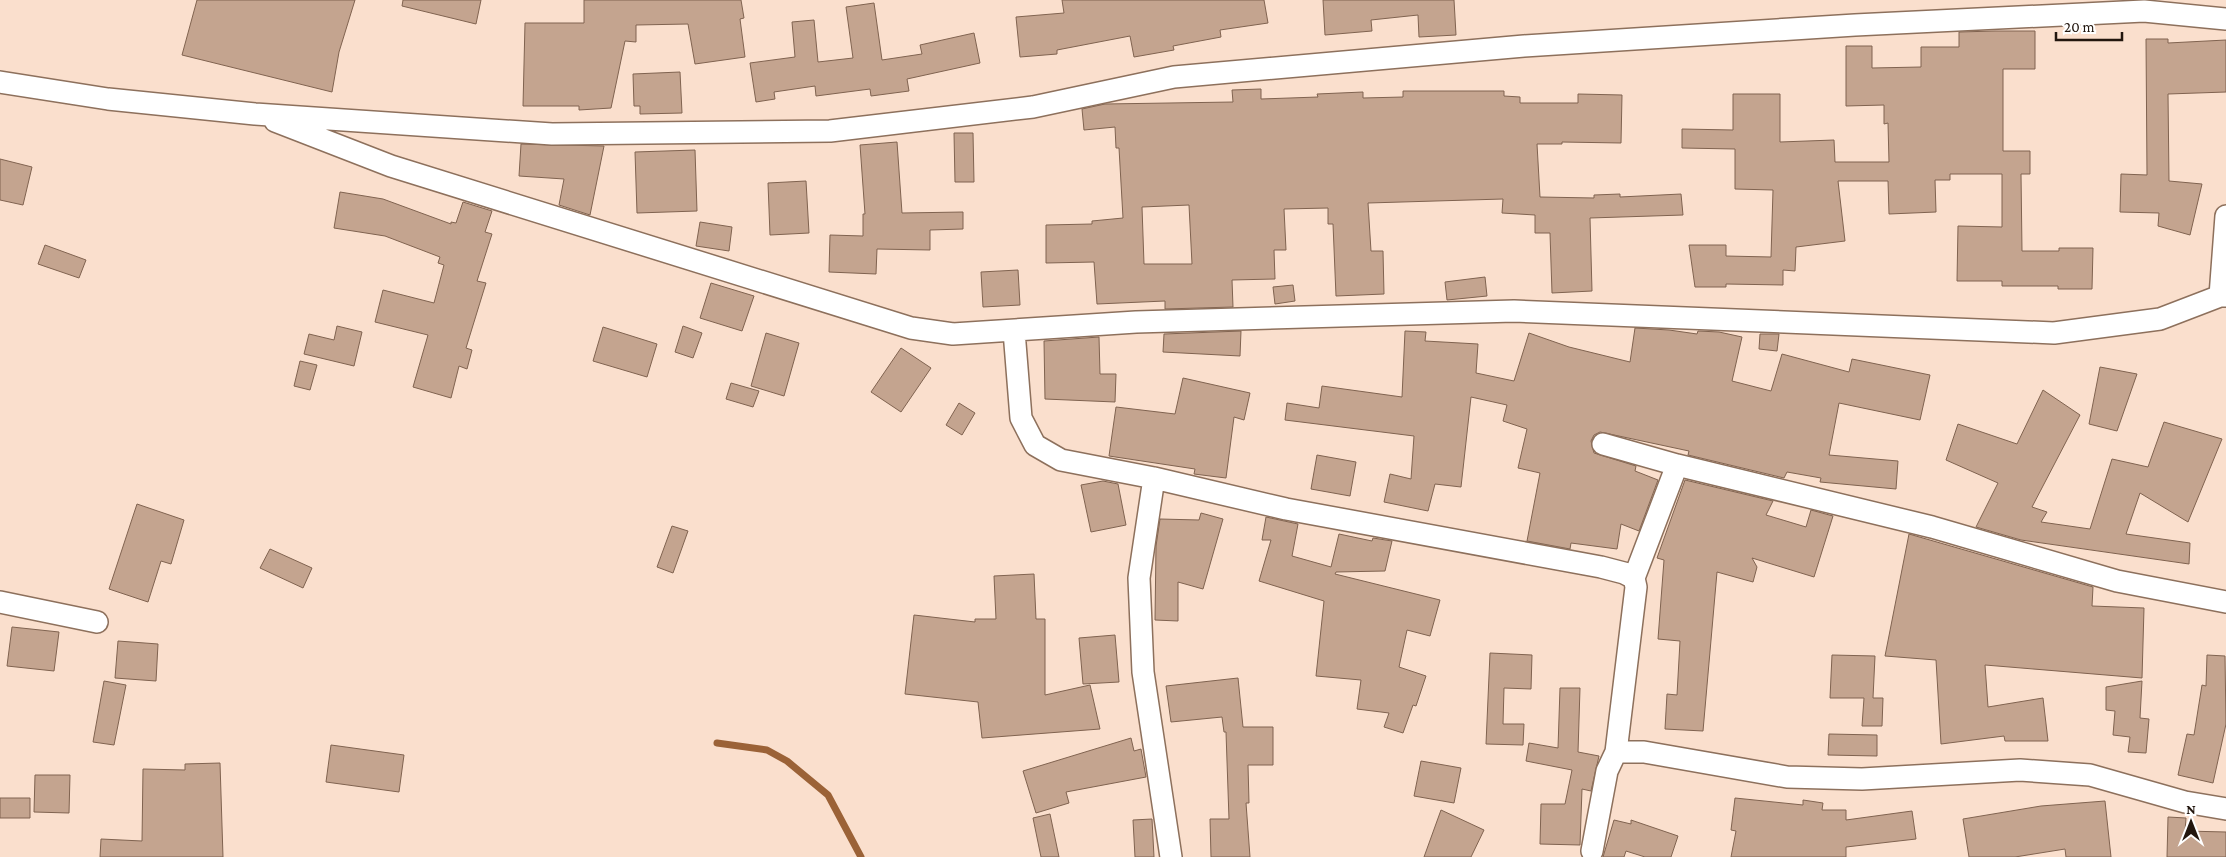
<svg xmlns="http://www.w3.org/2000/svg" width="2226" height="857" viewBox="0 0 2226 857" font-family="'Crimson Pro',serif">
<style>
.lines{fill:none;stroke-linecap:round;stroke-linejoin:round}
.stream{stroke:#9b6237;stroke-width:7}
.building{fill:#c4a48f;stroke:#806350;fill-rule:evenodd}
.minor-casing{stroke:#8d705c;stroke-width:24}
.minor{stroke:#fff;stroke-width:21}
</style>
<rect width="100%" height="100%" fill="#fadfcd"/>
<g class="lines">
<!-- stream -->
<path class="stream" d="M 717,743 L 767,750 L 787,761 L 828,795 L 861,857"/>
</g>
<!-- building -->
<path class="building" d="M 197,0 L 355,0 L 339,52 L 332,92 L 182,55 Z
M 403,0 L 481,0 L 476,24 L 402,6 Z
M 584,0 L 741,0 L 744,18 L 740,19 L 745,57 L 695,64 L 688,24 L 636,25 L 636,42 L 625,41 L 611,108 L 579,110 L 579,106 L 523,106 L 525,23 L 584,23 Z
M 1062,0 L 1264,0 L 1268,23 L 1220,30 L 1221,37 L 1173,46 L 1174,50 L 1134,57 L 1130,36 L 1057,50 L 1057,54 L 1020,57 L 1016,17 L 1064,13 Z
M 1323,0 L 1454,0 L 1456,35 L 1419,37 L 1418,15 L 1371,20 L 1372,31 L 1325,35 Z
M 874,3 L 882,60 L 922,54 L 920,45 L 974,33 L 980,63 L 907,79 L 909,91 L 871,96 L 870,89 L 816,96 L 815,86 L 774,92 L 775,99 L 756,102 L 750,63 L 795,57 L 792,22 L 814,20 L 818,62 L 853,58 L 846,7 Z
M 1995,31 L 2035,31 L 2035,69 L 2003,69 L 2003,151 L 2030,151 L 2030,174 L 2021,174 L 2022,251 L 2059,251 L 2059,248 L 2093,248 L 2092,289 L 2058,289 L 2058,286 L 2002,286 L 2002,281 L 1957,281 L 1958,226 L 2002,227 L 2002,174 L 1950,174 L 1950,180 L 1935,180 L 1936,212 L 1889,214 L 1888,181 L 1838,181 L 1845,241 L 1796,247 L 1795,271 L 1783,270 L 1783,285 L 1726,284 L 1726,287 L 1695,287 L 1689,245 L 1726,245 L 1726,256 L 1771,257 L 1773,190 L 1735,189 L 1735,149 L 1682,148 L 1682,129 L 1733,130 L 1733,94 L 1780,94 L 1780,142 L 1834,140 L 1835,162 L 1889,162 L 1888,123 L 1884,124 L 1884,105 L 1846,106 L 1846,46 L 1872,46 L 1872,68 L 1921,67 L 1921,47 L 1959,47 L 1959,32 Z
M 2146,39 L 2168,39 L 2168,43 L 2226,40 L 2226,92 L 2168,94 L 2169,181 L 2202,184 L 2190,235 L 2158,226 L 2159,213 L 2120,212 L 2121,174 L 2147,175 Z
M 680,72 L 682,113 L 640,114 L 640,106 L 634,106 L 633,74 Z
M 1261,89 L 1261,99 L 1318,97 L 1317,94 L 1363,92 L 1363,98 L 1403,97 L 1403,91 L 1504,91 L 1504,96 L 1520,97 L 1520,103 L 1578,103 L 1578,94 L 1622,95 L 1621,143 L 1562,142 L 1562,144 L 1537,144 L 1540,197 L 1594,198 L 1594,195 L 1620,194 L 1620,197 L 1681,194 L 1683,215 L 1590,218 L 1592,291 L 1552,293 L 1550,233 L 1535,233 L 1535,215 L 1502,213 L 1503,199 L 1368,203 L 1371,251 L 1383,251 L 1384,294 L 1336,296 L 1333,224 L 1328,224 L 1328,208 L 1284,209 L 1286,250 L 1274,250 L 1275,279 L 1232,280 L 1233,307 L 1165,309 L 1165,301 L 1097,304 L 1094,262 L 1046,263 L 1046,225 L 1092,224 L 1092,221 L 1123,218 L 1119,148 L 1116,148 L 1115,127 L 1084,130 L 1082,109 L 1105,104 L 1233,102 L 1232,90 ZM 1189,205 L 1192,264 L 1144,264 L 1142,207 Z
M 954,133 L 973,133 L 974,182 L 955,182 Z
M 897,142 L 902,213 L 963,212 L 963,229 L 930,230 L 930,250 L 877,249 L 876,274 L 829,272 L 830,235 L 863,236 L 863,214 L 865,214 L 860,145 Z
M 521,144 L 604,146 L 590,215 L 559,205 L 564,179 L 519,176 Z
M 695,150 L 697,211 L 637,213 L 635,152 Z
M 0,159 L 32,167 L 23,205 L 0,200 Z
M 806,181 L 809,233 L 770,235 L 768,183 Z
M 340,192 L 383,199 L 451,224 L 451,222 L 456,223 L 463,202 L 492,211 L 485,232 L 492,234 L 477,281 L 486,283 L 466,348 L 472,350 L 467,369 L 459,366 L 451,398 L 413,387 L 428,335 L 375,322 L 383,290 L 434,303 L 444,265 L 438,263 L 440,257 L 385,236 L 334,228 Z
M 700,222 L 732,227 L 729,251 L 696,246 Z
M 45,245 L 86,260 L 79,278 L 38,264 Z
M 1018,270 L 1020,305 L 983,307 L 981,272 Z
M 1485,277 L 1487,296 L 1447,300 L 1445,282 Z
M 711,283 L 754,296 L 742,331 L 700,318 Z
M 1293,285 L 1295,301 L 1275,304 L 1273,287 Z
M 337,326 L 362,332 L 354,366 L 304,354 L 309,334 L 334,340 Z
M 683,326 L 702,333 L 693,358 L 675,352 Z
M 603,327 L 657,344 L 647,377 L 593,361 Z
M 1635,328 L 1669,330 L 1697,334 L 1698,331 L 1719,332 L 1742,337 L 1732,381 L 1771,391 L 1782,354 L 1849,372 L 1852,359 L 1930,375 L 1920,420 L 1839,403 L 1829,455 L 1898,461 L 1896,489 L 1820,482 L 1821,478 L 1787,472 L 1784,478 L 1688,455 L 1689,451 L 1600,432 L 1594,435 L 1591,441 L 1594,453 L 1636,466 L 1635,471 L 1658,480 L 1639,531 L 1621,524 L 1617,549 L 1571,543 L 1570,549 L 1527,541 L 1540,473 L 1518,468 L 1527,429 L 1503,421 L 1507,405 L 1471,397 L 1461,487 L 1435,484 L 1428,511 L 1384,502 L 1390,474 L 1411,479 L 1414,436 L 1285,420 L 1287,403 L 1319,408 L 1322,386 L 1402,397 L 1405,331 L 1426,332 L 1425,341 L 1478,344 L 1476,373 L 1514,381 L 1529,333 L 1569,347 L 1630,362 Z
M 1241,331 L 1240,356 L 1163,352 L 1164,334 Z
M 766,333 L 799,343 L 784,396 L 751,386 Z
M 1760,334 L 1779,334 L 1777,351 L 1759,349 Z
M 1099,337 L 1100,374 L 1116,374 L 1115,402 L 1045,399 L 1044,341 Z
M 901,348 L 931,368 L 901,412 L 871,392 Z
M 300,361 L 317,365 L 310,390 L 294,386 Z
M 2100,367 L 2137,374 L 2117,431 L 2089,424 Z
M 1183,378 L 1250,393 L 1244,420 L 1234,417 L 1226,478 L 1194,474 L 1195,469 L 1109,456 L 1116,407 L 1175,414 Z
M 731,383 L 759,391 L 753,407 L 726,399 Z
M 2043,390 L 2080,415 L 2032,507 L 2047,512 L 2041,522 L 2090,529 L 2112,459 L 2148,467 L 2164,422 L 2222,439 L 2188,522 L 2140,493 L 2126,534 L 2190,543 L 2189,564 L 2021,540 L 1976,527 L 1998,483 L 1946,460 L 1958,424 L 2017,444 Z
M 959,403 L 975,413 L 962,435 L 946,425 Z
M 1317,455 L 1356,462 L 1350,496 L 1311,489 Z
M 1685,480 L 1773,501 L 1766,515 L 1806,527 L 1811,510 L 1833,516 L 1814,577 L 1752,558 L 1757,567 L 1753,582 L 1717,572 L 1703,731 L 1665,729 L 1667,694 L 1677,695 L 1680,641 L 1658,639 L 1664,560 L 1657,558 Z
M 1103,481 L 1118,484 L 1126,525 L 1091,532 L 1081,485 Z
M 137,504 L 184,520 L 171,564 L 161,561 L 148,602 L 109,589 Z
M 1201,513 L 1223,519 L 1203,589 L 1178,582 L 1178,621 L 1155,620 L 1156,546 L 1160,519 L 1199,520 Z
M 1266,517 L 1298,524 L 1292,556 L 1331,567 L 1339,534 L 1372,541 L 1373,538 L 1392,541 L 1385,571 L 1336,572 L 1335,574 L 1440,600 L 1430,636 L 1407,630 L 1399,667 L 1426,676 L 1416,706 L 1413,705 L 1403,733 L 1384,727 L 1389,713 L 1357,709 L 1361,680 L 1316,676 L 1324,601 L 1259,581 L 1271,540 L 1262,540 Z
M 672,526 L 688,531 L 673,573 L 657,567 Z
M 1909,534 L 2093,587 L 2092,606 L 2144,608 L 2142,678 L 1985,665 L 1988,707 L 2043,698 L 2048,741 L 2005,741 L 2004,736 L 1941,744 L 1936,660 L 1885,656 Z
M 270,549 L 312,568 L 303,588 L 260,568 Z
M 1034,574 L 1036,619 L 1045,619 L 1045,695 L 1090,685 L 1100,729 L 982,738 L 978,702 L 905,694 L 914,615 L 975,622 L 975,619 L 996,619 L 994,576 Z
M 12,627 L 59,632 L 54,671 L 7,666 Z
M 1115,635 L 1119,682 L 1083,684 L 1079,638 Z
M 118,641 L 158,644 L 156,681 L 115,678 Z
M 1490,653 L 1532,655 L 1531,689 L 1504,688 L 1503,724 L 1524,724 L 1523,745 L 1486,744 Z
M 1832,655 L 1875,656 L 1873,698 L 1883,698 L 1882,726 L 1862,726 L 1864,698 L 1830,698 Z
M 2207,655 L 2225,656 L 2226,724 L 2213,783 L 2178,775 L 2187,734 L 2194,735 L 2202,685 L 2206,686 Z
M 1238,678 L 1243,727 L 1273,727 L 1273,765 L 1248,765 L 1249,803 L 1246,803 L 1250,857 L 1211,857 L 1210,819 L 1229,819 L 1226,732 L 1224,732 L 1222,717 L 1171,722 L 1166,686 Z
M 104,681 L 126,685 L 114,745 L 93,742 Z
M 2142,681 L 2140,718 L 2149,719 L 2146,753 L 2128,752 L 2130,737 L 2113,735 L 2115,711 L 2106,710 L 2106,687 Z
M 1560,688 L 1580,688 L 1578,752 L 1599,756 L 1591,791 L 1582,789 L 1580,845 L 1540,844 L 1541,804 L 1565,804 L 1572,770 L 1526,761 L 1529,743 L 1558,748 Z
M 1829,734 L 1877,735 L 1877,756 L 1828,755 Z
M 1131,738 L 1134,751 L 1141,749 L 1146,777 L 1066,792 L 1069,803 L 1036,813 L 1023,771 Z
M 331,745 L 404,755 L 399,792 L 326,782 Z
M 1421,761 L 1461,768 L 1454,803 L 1414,796 Z
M 220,763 L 223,857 L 100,857 L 101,839 L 142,841 L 143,769 L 185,770 L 185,764 Z
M 35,775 L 70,775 L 69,813 L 34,812 Z
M 0,798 L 30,798 L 30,818 L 0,818 Z
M 1735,798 L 1803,805 L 1803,800 L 1823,803 L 1822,810 L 1846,810 L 1846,820 L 1912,811 L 1916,839 L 1846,847 L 1846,857 L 1731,857 L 1736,831 L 1731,830 Z
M 2105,801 L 2111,857 L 2066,857 L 2065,849 L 2015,857 L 1969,857 L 1963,819 L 2041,806 Z
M 1441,810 L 1484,830 L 1471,857 L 1424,857 Z
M 1050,814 L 1059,857 L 1041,857 L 1033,818 Z
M 2168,817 L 2186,818 L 2185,831 L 2226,832 L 2226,857 L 2167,857 Z
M 1152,819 L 1154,857 L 1135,857 L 1133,820 Z
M 1614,820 L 1631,824 L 1631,820 L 1678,836 L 1671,857 L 1645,857 L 1626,851 L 1624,857 L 1603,857 Z"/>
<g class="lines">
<!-- minor casing -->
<g class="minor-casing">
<path id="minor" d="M 0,82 L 108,99 L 255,114 L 552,134 L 830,131 L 1033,107 L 1174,77 L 1524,46 L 1855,25 L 2144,11 L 2226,19
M 275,121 L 391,166 L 911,328 L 953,334 L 1136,322 L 1514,311 L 2054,333 L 2160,319 L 2220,296
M 2226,216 L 2220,296 L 2226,296
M 1014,331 L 1021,418 L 1035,445 L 1061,460 L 1154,478 L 1286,509 L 1601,567 L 1624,573 L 1634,578 L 1636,587 L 1616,752
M 1603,444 L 1677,465 L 1634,578
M 1677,465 L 1932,527 L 2117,581 L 2226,602
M 1154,478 L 1139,578 L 1143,672 L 1171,857
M 0,602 L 97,622
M 1592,851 L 1607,771 L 1616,752 L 1644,752 L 1787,777 L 1862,779 L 2020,770 L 2090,775 L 2185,802 L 2226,809"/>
</g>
<!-- minor -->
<use href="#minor" class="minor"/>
</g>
<!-- north arrow -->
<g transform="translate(2191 822)" stroke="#ffffff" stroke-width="4" paint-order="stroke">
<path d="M0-4L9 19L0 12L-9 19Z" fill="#22160e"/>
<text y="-8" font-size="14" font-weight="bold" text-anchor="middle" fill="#22160e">N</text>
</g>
<!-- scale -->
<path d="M2056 32v8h66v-8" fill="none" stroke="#22160e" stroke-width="2.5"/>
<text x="2064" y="32" font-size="15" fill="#22160e" stroke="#ffffff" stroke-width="4" paint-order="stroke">20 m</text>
</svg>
